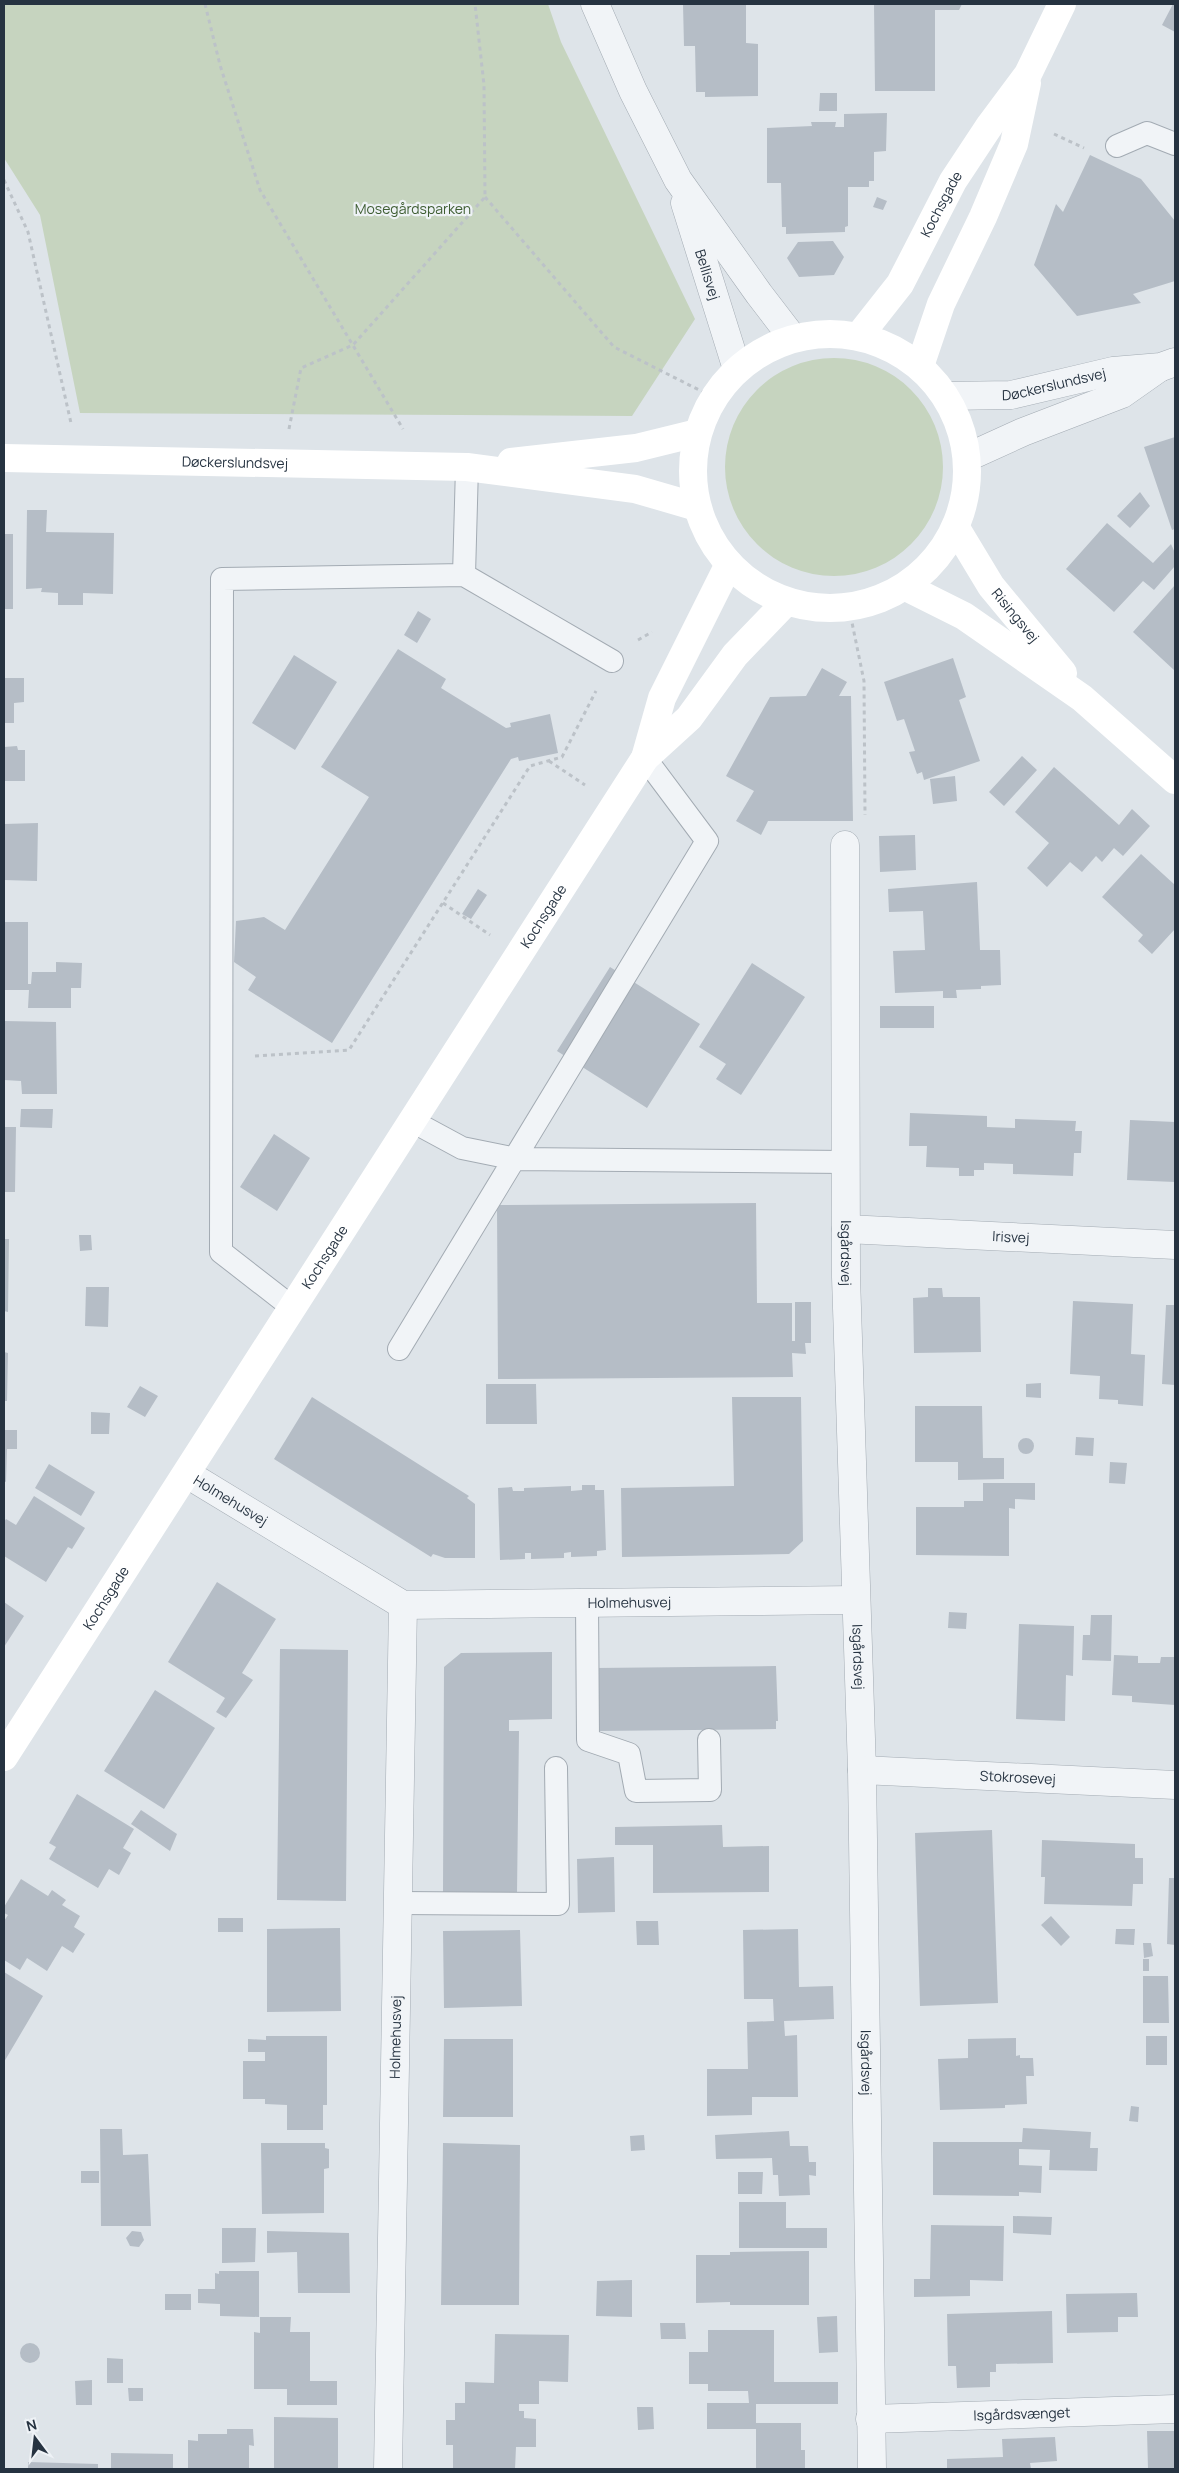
<svg xmlns="http://www.w3.org/2000/svg" width="1179" height="2473" viewBox="0 0 1179 2473" font-family="Manrope,sans-serif">
<style>
.green{fill:#c6d4bf}
.building{fill:#b5bdc6}
.lines{fill:none;stroke-linecap:round;stroke-linejoin:round}
.lane-casing{stroke:#a3abb3;stroke-width:24}
.street-casing{stroke:#a3abb3;stroke-width:29}
.path{stroke:#bcc2c8;stroke-width:3;stroke-dasharray:4 4;stroke-linecap:butt}
.lane{stroke:#f1f4f7;stroke-width:22}
.street{stroke:#f1f4f7;stroke-width:28}
.secondary{stroke:#fff;stroke-width:28}
.labels{text-anchor:middle;stroke-width:4.5;stroke-linejoin:round;paint-order:stroke}
.street-label{font-size:14px;fill:#263341;stroke:#eef2f6}
.park-label{font-size:14px;fill:#3f5e33;stroke:#eef2f6}
</style>
<rect width="100%" height="100%" fill="#dee4e9"/>
<!-- green -->
<path class="green" d="M 4,4 L 548,4 L 561,42 L 695,319 L 632,416 L 80,413 L 40,215 L 4,158 Z
M725 467a109 109 0 1 1 218 0a109 109 0 1 1-218 0Z"/>
<!-- building -->
<path class="building" d="M 683,4 L 746,4 L 746,43 L 758,44 L 758,96 L 705,97 L 705,92 L 696,92 L 695,46 L 684,46 Z
M 874,4 L 962,4 L 959,10 L 935,10 L 935,91 L 875,91 Z
M 1173,4 L 1175,4 L 1175,32 L 1162,25 Z
M 820,93 L 837,93 L 837,111 L 819,111 Z
M 887,113 L 886,151 L 874,152 L 874,181 L 869,181 L 869,187 L 848,187 L 848,226 L 845,227 L 845,232 L 786,234 L 786,227 L 782,227 L 781,183 L 767,183 L 767,128 L 812,126 L 811,122 L 836,122 L 835,127 L 844,127 L 844,114 Z
M 1090,155 L 1141,179 L 1175,221 L 1175,281 L 1133,294 L 1141,303 L 1077,316 L 1034,265 L 1056,204 L 1063,212 Z
M 877,197 L 887,201 L 883,210 L 873,207 Z
M 833,241 L 844,257 L 834,275 L 799,277 L 787,258 L 798,242 Z
M 1175,437 L 1175,529 L 1172,530 L 1144,447 Z
M 1140,492 L 1150,506 L 1130,528 L 1117,516 Z
M 27,510 L 47,510 L 46,532 L 114,533 L 113,594 L 83,593 L 83,605 L 58,605 L 58,593 L 41,592 L 42,588 L 26,589 Z
M 1107,523 L 1153,563 L 1171,544 L 1175,553 L 1175,566 L 1154,590 L 1143,581 L 1114,612 L 1066,569 Z
M 4,534 L 13,534 L 13,609 L 4,609 Z
M 1175,585 L 1175,671 L 1133,632 Z
M 418,611 L 431,619 L 417,643 L 404,635 Z
M 398,649 L 446,679 L 441,688 L 506,728 L 511,727 L 510,723 L 550,714 L 558,753 L 519,761 L 518,757 L 511,759 L 332,1043 L 248,990 L 256,977 L 234,962 L 236,921 L 264,917 L 285,930 L 369,797 L 321,767 Z
M 294,655 L 337,682 L 295,750 L 252,723 Z
M 953,658 L 966,697 L 959,700 L 980,761 L 924,780 L 922,772 L 917,774 L 909,752 L 915,751 L 904,719 L 897,721 L 884,682 Z
M 822,668 L 847,682 L 839,696 L 851,696 L 853,821 L 768,821 L 761,835 L 736,821 L 754,791 L 726,776 L 770,697 L 806,696 Z
M 4,678 L 24,678 L 24,702 L 14,703 L 14,723 L 4,723 Z
M 17,746 L 18,750 L 25,750 L 25,781 L 4,781 L 4,747 Z
M 1022,756 L 1037,770 L 1004,806 L 989,792 Z
M 1054,767 L 1119,825 L 1132,809 L 1150,826 L 1123,856 L 1114,848 L 1102,862 L 1096,856 L 1082,872 L 1070,862 L 1047,887 L 1027,868 L 1049,843 L 1015,812 Z
M 955,776 L 957,801 L 933,804 L 930,779 Z
M 38,823 L 37,881 L 4,880 L 4,824 Z
M 915,835 L 916,870 L 880,872 L 879,836 Z
M 1141,854 L 1175,885 L 1175,929 L 1152,954 L 1138,941 L 1143,935 L 1102,897 Z
M 977,882 L 980,950 L 1000,950 L 1001,985 L 981,986 L 981,989 L 956,990 L 957,998 L 943,998 L 943,991 L 895,993 L 893,951 L 925,950 L 923,911 L 889,912 L 888,889 Z
M 478,889 L 487,895 L 471,919 L 462,914 Z
M 4,922 L 28,922 L 28,984 L 31,984 L 32,972 L 56,972 L 56,962 L 82,963 L 81,988 L 71,988 L 71,1008 L 28,1008 L 29,990 L 4,990 Z
M 752,963 L 805,997 L 741,1095 L 716,1079 L 726,1064 L 699,1047 Z
M 610,967 L 700,1024 L 647,1108 L 557,1051 Z
M 880,1006 L 934,1006 L 934,1028 L 880,1028 Z
M 4,1021 L 56,1022 L 57,1094 L 22,1094 L 21,1081 L 4,1080 Z
M 21,1109 L 53,1109 L 52,1128 L 20,1127 Z
M 910,1113 L 987,1116 L 987,1127 L 1015,1128 L 1015,1119 L 1076,1121 L 1075,1131 L 1082,1131 L 1081,1153 L 1074,1153 L 1073,1176 L 1013,1174 L 1013,1164 L 984,1163 L 984,1170 L 974,1170 L 974,1176 L 959,1176 L 959,1168 L 926,1167 L 927,1146 L 909,1146 Z
M 1130,1120 L 1175,1122 L 1175,1182 L 1127,1180 Z
M 4,1127 L 16,1127 L 15,1192 L 4,1192 Z
M 274,1134 L 310,1158 L 277,1211 L 240,1187 Z
M 756,1203 L 757,1303 L 792,1303 L 792,1341 L 795,1341 L 795,1302 L 811,1302 L 811,1343 L 805,1343 L 806,1354 L 792,1353 L 793,1377 L 498,1379 L 497,1205 Z
M 79,1235 L 91,1235 L 92,1250 L 80,1251 Z
M 4,1239 L 9,1239 L 8,1312 L 4,1311 Z
M 86,1287 L 109,1287 L 108,1327 L 85,1326 Z
M 928,1288 L 942,1288 L 943,1297 L 980,1297 L 981,1352 L 914,1353 L 913,1298 L 928,1297 Z
M 1073,1301 L 1133,1304 L 1131,1354 L 1145,1355 L 1143,1406 L 1118,1404 L 1118,1400 L 1099,1399 L 1100,1376 L 1070,1374 Z
M 1166,1305 L 1175,1305 L 1175,1385 L 1162,1384 Z
M 4,1352 L 8,1353 L 7,1401 L 4,1401 Z
M 1041,1383 L 1041,1398 L 1026,1397 L 1026,1384 Z
M 486,1384 L 536,1384 L 537,1424 L 486,1424 Z
M 140,1386 L 158,1396 L 145,1417 L 127,1407 Z
M 312,1397 L 469,1496 L 467,1498 L 475,1504 L 475,1558 L 445,1558 L 433,1554 L 431,1557 L 274,1459 Z
M 732,1397 L 801,1397 L 803,1541 L 789,1554 L 622,1557 L 621,1488 L 734,1486 Z
M 915,1406 L 982,1406 L 983,1458 L 1004,1458 L 1004,1479 L 958,1480 L 958,1462 L 915,1462 Z
M 91,1412 L 110,1413 L 109,1434 L 91,1434 Z
M 4,1430 L 17,1430 L 17,1449 L 7,1449 L 6,1482 L 4,1481 Z
M 1076,1437 L 1094,1438 L 1093,1456 L 1075,1455 Z
M1018 1446a8 8 0 1 1 16 0a8 8 0 1 1-16 0Z
M 1110,1462 L 1127,1463 L 1125,1484 L 1109,1483 Z
M 49,1464 L 95,1492 L 81,1516 L 35,1488 Z
M 983,1483 L 1035,1483 L 1035,1500 L 1015,1499 L 1015,1509 L 1009,1508 L 1009,1556 L 916,1555 L 916,1507 L 964,1507 L 964,1501 L 983,1501 Z
M 582,1485 L 595,1485 L 595,1490 L 604,1490 L 606,1550 L 597,1551 L 597,1556 L 571,1557 L 571,1552 L 564,1553 L 564,1558 L 531,1559 L 531,1553 L 525,1553 L 525,1559 L 500,1560 L 498,1488 L 512,1487 L 513,1491 L 524,1491 L 524,1488 L 571,1486 L 571,1491 L 582,1490 Z
M 34,1496 L 85,1528 L 72,1549 L 68,1547 L 46,1582 L 4,1556 L 4,1522 L 6,1519 L 16,1525 Z
M 217,1582 L 276,1619 L 242,1673 L 253,1680 L 226,1718 L 216,1712 L 225,1698 L 168,1662 Z
M 4,1602 L 24,1616 L 4,1647 Z
M 949,1612 L 967,1613 L 966,1629 L 948,1628 Z
M 1091,1615 L 1112,1615 L 1111,1661 L 1082,1660 L 1083,1635 L 1090,1635 Z
M 1019,1624 L 1074,1626 L 1073,1676 L 1066,1675 L 1065,1721 L 1016,1719 Z
M 280,1649 L 348,1650 L 346,1901 L 277,1900 Z
M 552,1652 L 552,1719 L 509,1720 L 509,1731 L 519,1731 L 517,1893 L 443,1892 L 444,1667 L 461,1653 Z
M 1114,1655 L 1138,1656 L 1138,1663 L 1160,1663 L 1161,1657 L 1175,1657 L 1175,1705 L 1132,1702 L 1132,1696 L 1112,1695 Z
M 776,1666 L 778,1721 L 776,1721 L 776,1729 L 597,1731 L 596,1668 Z
M 155,1690 L 215,1728 L 164,1809 L 104,1771 Z
M 77,1794 L 134,1829 L 123,1848 L 131,1853 L 119,1875 L 109,1869 L 98,1888 L 49,1859 L 56,1847 L 49,1843 Z
M 141,1810 L 177,1834 L 170,1851 L 131,1824 Z
M 722,1825 L 723,1847 L 769,1846 L 769,1892 L 653,1893 L 653,1845 L 615,1845 L 615,1827 Z
M 992,1830 L 998,2003 L 920,2006 L 915,1833 Z
M 1042,1840 L 1135,1844 L 1135,1858 L 1143,1858 L 1143,1884 L 1133,1884 L 1132,1906 L 1044,1904 L 1045,1877 L 1041,1877 Z
M 614,1857 L 615,1912 L 578,1913 L 577,1859 Z
M 1169,1878 L 1175,1878 L 1175,1945 L 1167,1944 Z
M 21,1879 L 48,1896 L 52,1890 L 66,1900 L 62,1905 L 80,1916 L 74,1927 L 85,1934 L 73,1953 L 62,1946 L 47,1971 L 27,1958 L 20,1970 L 4,1960 L 4,1921 L 8,1915 L 4,1913 L 4,1907 Z
M 1051,1916 L 1070,1937 L 1061,1946 L 1041,1925 Z
M 218,1918 L 243,1918 L 243,1932 L 218,1932 Z
M 636,1921 L 658,1921 L 659,1945 L 637,1945 Z
M 340,1928 L 341,2011 L 267,2012 L 267,1929 Z
M 798,1929 L 799,1987 L 833,1986 L 834,2019 L 784,2021 L 785,2036 L 797,2035 L 798,2097 L 752,2097 L 752,2115 L 707,2116 L 707,2069 L 748,2069 L 747,2022 L 774,2021 L 773,1999 L 744,1999 L 743,1930 Z
M 1116,1929 L 1135,1929 L 1134,1945 L 1115,1944 Z
M 520,1930 L 522,2006 L 444,2008 L 443,1931 Z
M 1143,1943 L 1151,1943 L 1153,1956 L 1144,1958 Z
M 1143,1959 L 1149,1959 L 1149,1971 L 1143,1971 Z
M 4,1972 L 43,1996 L 4,2062 Z
M 1143,1976 L 1168,1976 L 1169,2023 L 1143,2023 Z
M 266,2036 L 327,2036 L 327,2105 L 323,2105 L 323,2130 L 287,2130 L 287,2105 L 265,2104 L 265,2099 L 243,2099 L 243,2061 L 265,2061 L 265,2052 L 248,2052 L 248,2039 L 266,2040 Z
M 1146,2036 L 1167,2036 L 1167,2065 L 1146,2065 Z
M 1016,2038 L 1016,2056 L 1020,2055 L 1020,2058 L 1033,2058 L 1034,2076 L 1026,2076 L 1027,2104 L 1005,2105 L 1005,2108 L 940,2110 L 938,2059 L 968,2058 L 968,2039 Z
M 444,2039 L 513,2039 L 513,2117 L 443,2117 Z
M 1131,2106 L 1139,2107 L 1138,2122 L 1129,2121 Z
M 1023,2128 L 1091,2132 L 1090,2148 L 1098,2148 L 1097,2171 L 1049,2170 L 1050,2150 L 1019,2149 L 1019,2165 L 1042,2166 L 1041,2193 L 1019,2192 L 1019,2196 L 933,2195 L 933,2142 L 1022,2142 Z
M 100,2129 L 122,2129 L 123,2155 L 148,2154 L 151,2226 L 101,2226 Z
M 789,2131 L 790,2146 L 808,2146 L 809,2162 L 816,2162 L 816,2176 L 809,2175 L 810,2195 L 779,2196 L 778,2175 L 773,2175 L 772,2158 L 716,2159 L 715,2135 Z
M 644,2135 L 645,2150 L 631,2151 L 630,2136 Z
M 261,2143 L 325,2143 L 325,2148 L 329,2149 L 329,2168 L 324,2169 L 324,2213 L 262,2214 Z
M 443,2143 L 520,2145 L 519,2305 L 441,2305 Z
M 81,2171 L 99,2171 L 99,2183 L 81,2183 Z
M 738,2172 L 763,2172 L 762,2194 L 738,2194 Z
M 739,2202 L 786,2202 L 786,2228 L 827,2228 L 827,2248 L 739,2248 Z
M 1013,2216 L 1052,2217 L 1051,2235 L 1013,2233 Z
M 931,2225 L 1004,2226 L 1003,2281 L 970,2280 L 970,2296 L 914,2297 L 914,2279 L 930,2279 Z
M 222,2228 L 256,2228 L 255,2262 L 222,2263 Z
M 132,2231 L 141,2232 L 144,2240 L 139,2247 L 130,2246 L 126,2238 Z
M 267,2231 L 349,2233 L 350,2293 L 298,2293 L 297,2252 L 267,2253 Z
M 809,2251 L 809,2305 L 730,2305 L 730,2302 L 696,2303 L 696,2255 L 730,2255 L 730,2252 Z
M 219,2271 L 259,2271 L 259,2317 L 220,2316 L 220,2304 L 198,2303 L 198,2289 L 215,2289 L 215,2273 L 219,2274 Z
M 632,2280 L 632,2317 L 596,2316 L 597,2281 Z
M 1137,2293 L 1138,2317 L 1118,2317 L 1118,2332 L 1067,2333 L 1066,2294 Z
M 165,2294 L 191,2294 L 191,2310 L 165,2310 Z
M 1052,2311 L 1053,2363 L 996,2364 L 996,2372 L 990,2372 L 990,2387 L 957,2388 L 956,2366 L 948,2366 L 947,2314 Z
M 837,2316 L 838,2352 L 819,2353 L 817,2317 Z
M 260,2317 L 291,2317 L 290,2332 L 310,2332 L 310,2381 L 337,2381 L 337,2405 L 287,2405 L 287,2389 L 254,2389 L 254,2332 L 260,2333 Z
M 660,2323 L 685,2323 L 686,2339 L 661,2339 Z
M 708,2330 L 774,2330 L 774,2382 L 838,2382 L 838,2404 L 756,2404 L 756,2423 L 801,2423 L 801,2450 L 805,2450 L 805,2469 L 756,2469 L 756,2429 L 707,2429 L 707,2403 L 749,2403 L 748,2391 L 708,2391 L 708,2384 L 689,2384 L 689,2352 L 708,2352 Z
M 495,2334 L 569,2335 L 568,2382 L 539,2381 L 539,2404 L 519,2404 L 519,2411 L 524,2411 L 524,2418 L 536,2419 L 536,2447 L 516,2447 L 515,2469 L 453,2469 L 453,2445 L 446,2445 L 446,2420 L 455,2420 L 455,2403 L 465,2403 L 465,2382 L 494,2383 Z
M20 2353a10 10 0 1 1 20 0a10 10 0 1 1-20 0Z
M 107,2358 L 123,2359 L 123,2383 L 107,2383 Z
M 92,2380 L 92,2405 L 76,2405 L 75,2381 Z
M 128,2388 L 143,2388 L 143,2401 L 129,2401 Z
M 637,2407 L 653,2407 L 654,2429 L 638,2430 Z
M 274,2417 L 338,2418 L 338,2469 L 274,2469 Z
M 227,2429 L 253,2429 L 254,2446 L 249,2445 L 249,2469 L 188,2469 L 188,2440 L 198,2441 L 198,2434 L 227,2434 Z
M 1147,2431 L 1175,2431 L 1175,2469 L 1148,2469 Z
M 1055,2437 L 1057,2461 L 1030,2463 L 1031,2469 L 947,2469 L 947,2459 L 1003,2457 L 1002,2439 Z
M 111,2453 L 173,2454 L 173,2469 L 111,2469 Z
M 28,2462 L 98,2464 L 98,2469 L 28,2469 Z"/>
<g class="lines">
<!-- lane casing -->
<g class="lane-casing">
<path id="lane" d="M 1117,146 L 1147,133 L 1175,144
M 464,575 L 467,467
M 412,1121 L 462,1148 L 516,1159 L 846,1162
M 293,1308 L 221,1252 L 222,579 L 464,575 L 612,661
M 399,1349 L 707,841 L 645,758
M 587,1604 L 588,1740 L 629,1754 L 636,1791 L 710,1790 L 709,1740
M 398,1903 L 558,1904 L 556,1768"/>
</g>
<!-- street casing -->
<g class="street-casing">
<g id="street">
<path d="M 595,4 L 633,91 L 678,180 L 759,294 L 792,337"/>
<path id="s1" d="M 685,203 L 737,369"/>
<path id="s2" d="M 947,396 L 1011,395 L 1113,371 L 1161,367 L 1175,362"/>
<path d="M 968,457 L 1023,432 L 1122,394 L 1159,368"/>
<path id="s3" d="M 845,845 L 846,1277 L 862,1770 L 872,2469"/>
<path id="s4" d="M 846,1229 L 1175,1245"/>
<path id="s5" d="M 187,1474 L 403,1605 L 856,1600"/>
<path id="s6" d="M 862,1770 L 1175,1785"/>
<path id="s7" d="M 870,2419 L 1175,2409"/>
<path id="s8" d="M 388,2469 L 403,1605"/>
</g>
</g>
<!-- path -->
<path class="path" d="M 205,4 L 220,65 L 260,190 L 403,429
M 1054,134 L 1084,148
M 4,180 L 28,232 L 71,423
M 485,197 L 614,347 L 709,395
M 289,429 L 301,368 L 353,345 L 485,197 L 484,85 L 475,4
M 849,608 L 864,681 L 865,815
M 638,640 L 652,632
M 549,761 L 585,785
M 443,903 L 490,935
M 255,1056 L 349,1050 L 530,766 L 562,757 L 596,691"/>
<!-- lane -->
<use href="#lane" class="lane"/>
<!-- street -->
<use href="#street" class="street"/>
<!-- secondary -->
<g class="secondary">
<circle cx="830" cy="471" r="137"/>
<path id="s9" d="M 859,336 L 900,284 L 953,181 L 990,125 L 1028,74 L 1062,4"/>
<path d="M 920,366 L 941,304 L 983,217 L 1014,144 L 1027,83"/>
<path id="s10" d="M 4,458 L 467,467 L 635,489 L 697,507"/>
<path d="M 511,462 L 636,448 L 697,433"/>
<path id="s11" d="M 956,528 L 991,586 L 1063,673"/>
<path d="M 906,587 L 964,616 L 1082,698 L 1175,780"/>
<path d="M 645,758 L 662,698 L 729,564"/>
<path id="s12" d="M 4,1757 L 645,758 L 689,718 L 735,655 L 786,602"/>
</g>
</g>
<g class="labels">
<!-- street labels -->
<g class="street-label">
<text dy="5" stroke="none"><textPath href="#s9" startOffset="156">Kochsgade</textPath></text>
<text dy="5" stroke="none"><textPath href="#s1" startOffset="75">Bellisvej</textPath></text>
<text dy="5" stroke="none"><textPath href="#s2" startOffset="108">Døckerslundsvej</textPath></text>
<text dy="5" stroke="none"><textPath href="#s10" startOffset="231">Døckerslundsvej</textPath></text>
<text dy="5" stroke="none"><textPath href="#s11" startOffset="106">Risingsvej</textPath></text>
<text dy="5" stroke="none"><textPath href="#s12" startOffset="999">Kochsgade</textPath></text>
<text dy="5" stroke="none"><textPath href="#s4" startOffset="165">Irisvej</textPath></text>
<text dy="5" stroke="none"><textPath href="#s3" startOffset="408">Isgårdsvej</textPath></text>
<text dy="5" stroke="none"><textPath href="#s12" startOffset="594">Kochsgade</textPath></text>
<text dy="5" stroke="none"><textPath href="#s5" startOffset="51">Holmehusvej</textPath></text>
<text dy="5" stroke="none"><textPath href="#s12" startOffset="189">Kochsgade</textPath></text>
<text dy="5" stroke="none"><textPath href="#s5" startOffset="479">Holmehusvej</textPath></text>
<text dy="5" stroke="none"><textPath href="#s3" startOffset="812">Isgårdsvej</textPath></text>
<text dy="5" stroke="none"><textPath href="#s6" startOffset="156">Stokrosevej</textPath></text>
<text dy="5" stroke="none"><textPath href="#s8" startOffset="432">Holmehusvej</textPath></text>
<text dy="5" stroke="none"><textPath href="#s3" startOffset="1218">Isgårdsvej</textPath></text>
<text dy="5" stroke="none"><textPath href="#s7" startOffset="152">Isgårdsvænget</textPath></text>
</g>
<!-- park labels -->
<g class="park-label">
<text x="413" y="214">Mosegårdsparken</text>
</g>
</g>
<!-- border -->
<rect width="1179" height="2473" fill="none" stroke="#263341" stroke-width="10"/>
<!-- north arrow -->
<g transform="translate(35 2438) rotate(345)" stroke="#eef2f6" stroke-width="4" paint-order="stroke">
<path d="M0-4L9 19L0 12L-9 19Z" fill="#263341"/>
<text y="-8" font-size="14" font-weight="bold" text-anchor="middle" fill="#263341">N</text>
</g>
</svg>
